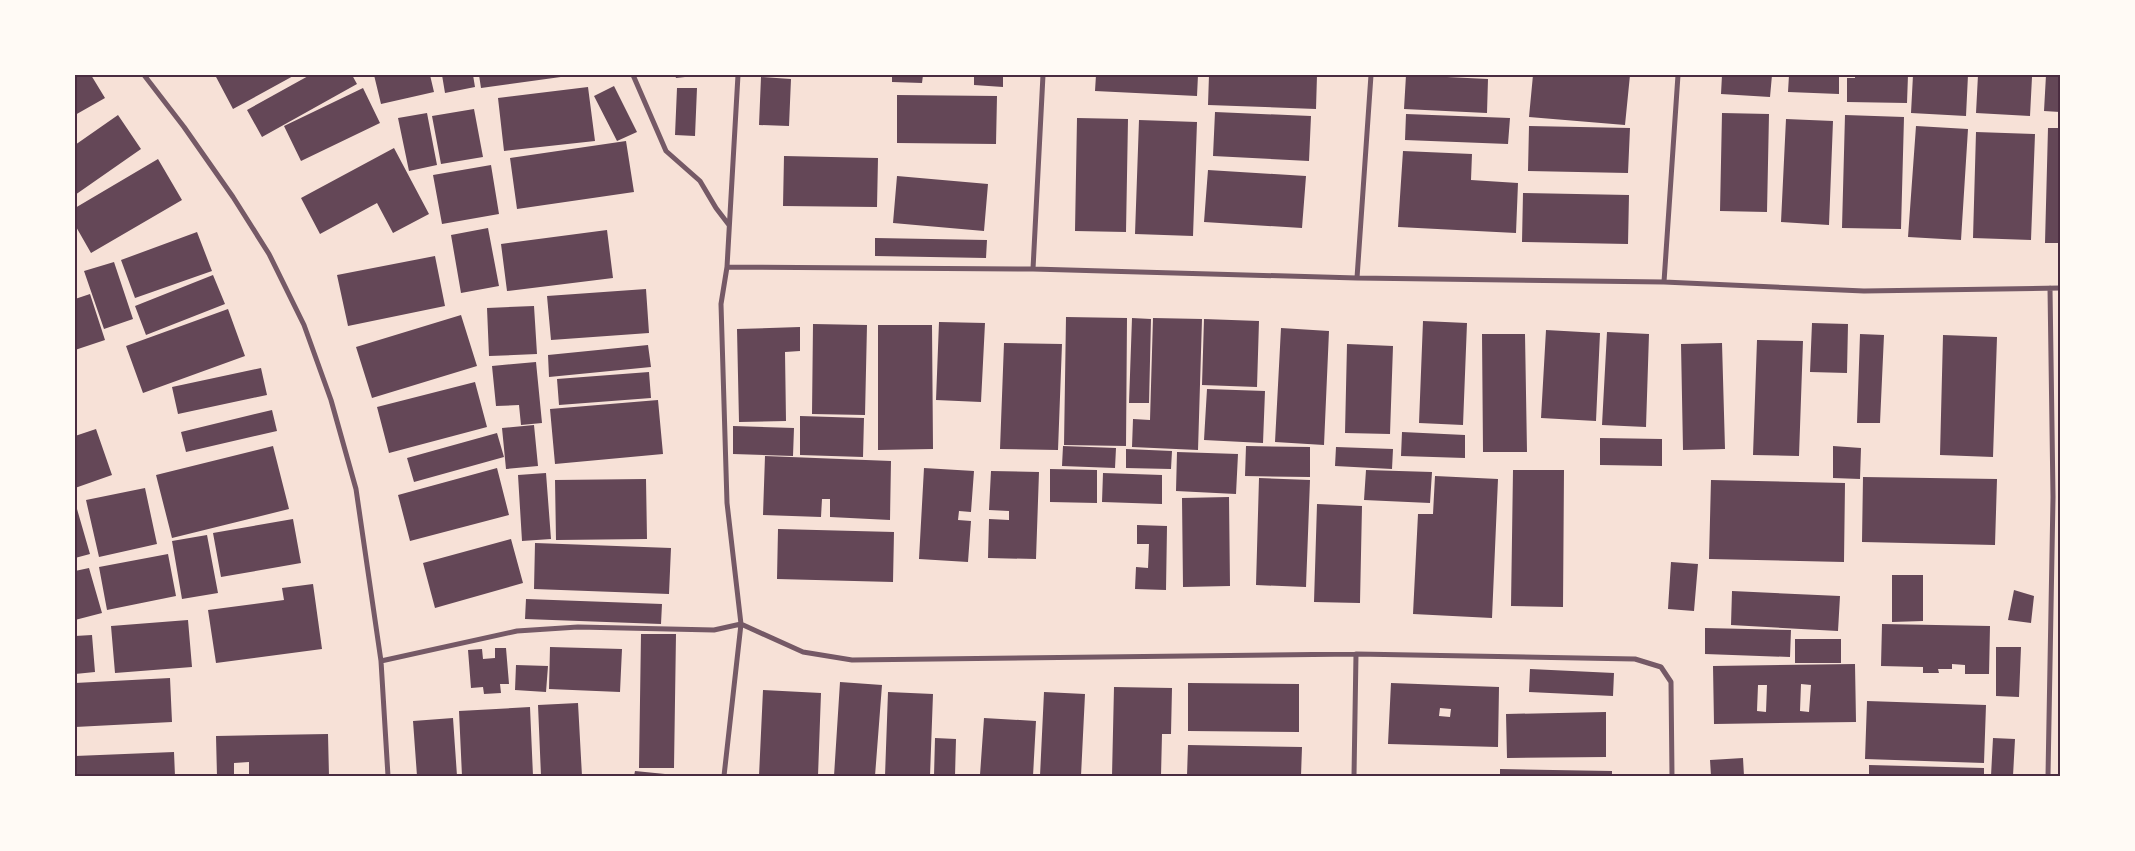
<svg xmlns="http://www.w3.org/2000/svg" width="2135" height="851" viewBox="0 0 2135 851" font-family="Lato,sans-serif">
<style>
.building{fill:#644757;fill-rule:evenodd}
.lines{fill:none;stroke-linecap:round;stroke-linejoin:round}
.minor{stroke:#755966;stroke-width:5}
.neatline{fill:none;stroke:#4a2c40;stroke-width:2}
</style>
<rect width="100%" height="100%" fill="#f7e1d7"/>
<!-- building -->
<path class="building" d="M 75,75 L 91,75 L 105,98 L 75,115 Z
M 215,75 L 295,75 L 233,109 Z
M 310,75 L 352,75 L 357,84 L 262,137 L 247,110 Z
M 374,75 L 430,75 L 434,92 L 381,104 Z
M 442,75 L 473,75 L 475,87 L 445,93 Z
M 479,75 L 568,75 L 568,76 L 481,88 Z
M 675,75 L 694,75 L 694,76 L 676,78 Z
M 892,75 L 923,75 L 922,83 L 892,82 Z
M 957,75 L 1003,75 L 1003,87 L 974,85 L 974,77 L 957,77 Z
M 1096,75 L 1198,75 L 1197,96 L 1095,91 Z
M 1209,75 L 1317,75 L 1316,109 L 1208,105 Z
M 1406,75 L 1488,79 L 1487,113 L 1404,109 Z
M 1533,75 L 1630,75 L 1625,125 L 1529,117 Z
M 1722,75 L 1772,75 L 1770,97 L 1721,94 Z
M 1789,75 L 1839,75 L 1839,94 L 1788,92 Z
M 1855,75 L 1908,75 L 1907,103 L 1847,102 L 1847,78 L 1855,78 Z
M 1913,75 L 1968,75 L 1966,116 L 1911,113 Z
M 1978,75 L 2032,77 L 2030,116 L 1976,113 Z
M 2046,75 L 2060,75 L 2060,112 L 2044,111 Z
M 761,77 L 791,79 L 789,126 L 759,125 Z
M 614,86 L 637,132 L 617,141 L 594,96 Z
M 588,87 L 595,141 L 504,151 L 498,98 Z
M 363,88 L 380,123 L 301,161 L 284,126 Z
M 677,88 L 697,88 L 695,136 L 675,135 Z
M 897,95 L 997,96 L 996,144 L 897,143 Z
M 474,109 L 483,157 L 441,164 L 432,116 Z
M 1215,112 L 1311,116 L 1309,161 L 1213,156 Z
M 427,113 L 437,165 L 409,171 L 398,118 Z
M 1722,113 L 1769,114 L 1767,212 L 1720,211 Z
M 1406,114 L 1510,118 L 1508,144 L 1405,140 Z
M 118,115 L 141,149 L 75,195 L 75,145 Z
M 1845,115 L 1904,117 L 1901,229 L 1842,228 Z
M 1077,118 L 1128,119 L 1126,232 L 1075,231 Z
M 1786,119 L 1833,121 L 1829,225 L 1781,222 Z
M 1139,120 L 1197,122 L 1193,236 L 1135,234 Z
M 1529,126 L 1630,128 L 1628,173 L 1528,171 Z
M 1916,126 L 1968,129 L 1961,240 L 1908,237 Z
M 2048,128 L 2060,128 L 2060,243 L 2045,243 Z
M 1976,132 L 2035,134 L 2031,240 L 1973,238 Z
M 626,141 L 634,192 L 517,209 L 510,158 Z
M 394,148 L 429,214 L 393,233 L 377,203 L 320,234 L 301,198 Z
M 1403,151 L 1472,154 L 1471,180 L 1518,183 L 1516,233 L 1398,227 Z
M 784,156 L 878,158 L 877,207 L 783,206 Z
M 158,159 L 182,200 L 91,253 L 75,225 L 75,208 Z
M 491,165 L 499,214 L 442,224 L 433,175 Z
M 1208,170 L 1306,176 L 1302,228 L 1204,222 Z
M 897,176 L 988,184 L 984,231 L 893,223 Z
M 1523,193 L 1629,195 L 1628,244 L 1522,242 Z
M 488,228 L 499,286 L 461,293 L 451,235 Z
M 607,230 L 613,278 L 507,291 L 501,244 Z
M 197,232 L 212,271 L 135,298 L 121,260 Z
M 875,238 L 987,240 L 986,258 L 875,256 Z
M 435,256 L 445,306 L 348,326 L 337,275 Z
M 114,262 L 133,319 L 104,329 L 84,271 Z
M 213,275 L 225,304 L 146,335 L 135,306 Z
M 646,289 L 649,333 L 551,340 L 547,296 Z
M 90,294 L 105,340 L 75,350 L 75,299 Z
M 534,306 L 537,354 L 489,356 L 487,308 Z
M 228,309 L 245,356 L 143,393 L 126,346 Z
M 461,315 L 477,366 L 372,398 L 356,347 Z
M 1066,317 L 1127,318 L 1126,446 L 1064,445 Z
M 1132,318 L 1151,319 L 1149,403 L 1129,403 Z
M 1153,318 L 1202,319 L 1198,450 L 1132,447 L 1133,419 L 1150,420 Z
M 1204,319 L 1259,321 L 1257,387 L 1202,385 Z
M 1423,321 L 1467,323 L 1463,425 L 1419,423 Z
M 939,322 L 985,323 L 981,402 L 936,400 Z
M 1812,323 L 1848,324 L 1847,373 L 1810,372 Z
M 813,324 L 867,325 L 865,415 L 812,414 Z
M 878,325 L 932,325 L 933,449 L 878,450 Z
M 800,327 L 800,351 L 785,352 L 786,421 L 739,422 L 737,329 Z
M 1281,328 L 1329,331 L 1324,445 L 1275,442 Z
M 1546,330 L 1600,333 L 1596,421 L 1541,418 Z
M 1607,332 L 1649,334 L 1646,427 L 1602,425 Z
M 1482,334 L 1525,334 L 1527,452 L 1483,452 Z
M 1860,334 L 1884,335 L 1880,423 L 1857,423 Z
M 1943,335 L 1997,337 L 1993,457 L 1940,455 Z
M 1757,340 L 1803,341 L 1799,456 L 1753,455 Z
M 1004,343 L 1062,344 L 1058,450 L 1000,449 Z
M 1722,343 L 1725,449 L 1683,450 L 1681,344 Z
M 1347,344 L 1393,346 L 1390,434 L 1345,433 Z
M 648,345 L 651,367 L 549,377 L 548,355 Z
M 536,362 L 542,423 L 521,425 L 519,405 L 496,406 L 492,366 Z
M 261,368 L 267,395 L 178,414 L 172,387 Z
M 649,372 L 651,398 L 559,405 L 557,379 Z
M 475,382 L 487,427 L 389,453 L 377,407 Z
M 1207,389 L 1265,391 L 1263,443 L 1204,440 Z
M 658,400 L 663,454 L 555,464 L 550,409 Z
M 272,410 L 277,431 L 186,452 L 181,432 Z
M 800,416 L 864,418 L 863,457 L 800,455 Z
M 534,425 L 538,466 L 506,469 L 502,428 Z
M 733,426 L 794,428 L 793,456 L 733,454 Z
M 96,429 L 112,475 L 75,488 L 75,436 Z
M 1402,432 L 1465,435 L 1465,458 L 1401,456 Z
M 497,433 L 504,457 L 414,482 L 407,458 Z
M 1600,438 L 1662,439 L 1662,466 L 1600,465 Z
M 273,446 L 289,509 L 172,538 L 156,475 Z
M 1063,446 L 1116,448 L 1115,468 L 1062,466 Z
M 1246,446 L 1310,447 L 1310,477 L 1245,476 Z
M 1833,446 L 1861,448 L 1860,479 L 1833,478 Z
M 1336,447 L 1393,449 L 1392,469 L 1335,466 Z
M 1126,449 L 1172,451 L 1171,469 L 1126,468 Z
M 1177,452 L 1238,454 L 1236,494 L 1176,491 Z
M 765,456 L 891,461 L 890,520 L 830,517 L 830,499 L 822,499 L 821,517 L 763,515 Z
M 497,468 L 509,515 L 410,541 L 398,495 Z
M 924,468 L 974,471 L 971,512 L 959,511 L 958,520 L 971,521 L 968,562 L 919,559 Z
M 1050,469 L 1097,470 L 1097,503 L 1050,502 Z
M 1366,470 L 1432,472 L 1430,503 L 1364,500 Z
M 1513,470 L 1564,470 L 1563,607 L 1511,606 Z
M 991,471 L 1039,472 L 1036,559 L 988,558 L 989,519 L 1009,520 L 1009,511 L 989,510 Z
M 546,473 L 551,539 L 522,541 L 518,475 Z
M 1103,473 L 1162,475 L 1162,504 L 1102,502 Z
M 1435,476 L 1498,479 L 1492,618 L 1413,614 L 1418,514 L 1433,514 Z
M 1863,477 L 1997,479 L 1995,545 L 1862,542 Z
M 1259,478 L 1310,480 L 1306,587 L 1256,585 Z
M 646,479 L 647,539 L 556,540 L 555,480 Z
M 1711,480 L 1845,483 L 1844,562 L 1709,559 Z
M 145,488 L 157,544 L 99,557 L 86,500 Z
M 1229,497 L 1230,586 L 1183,587 L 1182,498 Z
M 1317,504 L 1362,506 L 1360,603 L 1314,602 Z
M 75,509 L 77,509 L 90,554 L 75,558 Z
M 293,519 L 301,563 L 221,577 L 213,533 Z
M 1137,525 L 1167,526 L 1166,590 L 1135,589 L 1136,567 L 1148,568 L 1149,544 L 1137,544 Z
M 778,529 L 894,532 L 893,582 L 777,579 Z
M 207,535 L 218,593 L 182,599 L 172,541 Z
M 511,539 L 523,583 L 435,608 L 423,563 Z
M 535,543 L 671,548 L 669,594 L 534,589 Z
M 168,554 L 176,596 L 107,610 L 99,567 Z
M 1671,562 L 1698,564 L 1694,611 L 1668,609 Z
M 89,568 L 102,613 L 75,620 L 75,571 Z
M 1892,575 L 1923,575 L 1923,621 L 1892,622 Z
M 313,584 L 322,649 L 216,663 L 208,610 L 284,600 L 282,588 Z
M 2014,590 L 2034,596 L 2031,623 L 2008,620 Z
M 1732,591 L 1840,596 L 1838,631 L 1731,625 Z
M 526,599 L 662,604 L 661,624 L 525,619 Z
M 188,620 L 192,667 L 115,673 L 111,626 Z
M 1882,624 L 1990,626 L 1989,674 L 1965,674 L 1965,665 L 1952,664 L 1952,669 L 1938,669 L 1939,673 L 1923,673 L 1923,667 L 1881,666 Z
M 1705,628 L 1791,630 L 1790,657 L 1705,654 Z
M 641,634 L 676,634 L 674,768 L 639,768 Z
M 92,635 L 95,672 L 75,674 L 75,636 Z
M 1795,639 L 1841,639 L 1841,663 L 1795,663 Z
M 550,647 L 622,649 L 620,692 L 549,689 Z
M 1996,647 L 2021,647 L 2019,697 L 1996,696 Z
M 495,648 L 506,648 L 509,684 L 500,684 L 501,693 L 484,694 L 483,687 L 471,688 L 468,650 L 482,649 L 483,659 L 495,658 Z
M 1855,664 L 1856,722 L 1714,724 L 1713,666 ZM 1801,684 L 1811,685 L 1809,712 L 1800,711 ZM 1758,685 L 1767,685 L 1766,712 L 1757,711 Z
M 516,665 L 548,666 L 546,692 L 515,690 Z
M 1530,669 L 1614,673 L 1613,696 L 1529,692 Z
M 170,678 L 172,722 L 75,727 L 75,683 Z
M 840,682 L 882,685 L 875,776 L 834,776 Z
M 1188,683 L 1299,684 L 1299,732 L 1188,731 Z
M 1391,683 L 1499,687 L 1498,747 L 1388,744 ZM 1440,708 L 1451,709 L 1450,717 L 1439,716 Z
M 1114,687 L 1172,688 L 1171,734 L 1162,734 L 1161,776 L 1112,776 Z
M 763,690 L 821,693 L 818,776 L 759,776 Z
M 888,692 L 933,694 L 930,776 L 885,776 Z
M 1044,692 L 1085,694 L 1081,776 L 1040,776 Z
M 1867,701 L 1986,705 L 1984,763 L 1865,759 Z
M 578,703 L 582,776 L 541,776 L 538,705 Z
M 530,707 L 533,776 L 462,776 L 459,711 Z
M 1606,712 L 1606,757 L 1507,758 L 1506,714 Z
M 453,718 L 457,776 L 417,776 L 413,721 Z
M 984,718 L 1036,721 L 1033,776 L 980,775 Z
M 328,734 L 329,776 L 249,776 L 249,762 L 234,763 L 234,776 L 217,776 L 216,736 Z
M 935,738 L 956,739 L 955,776 L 934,776 Z
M 1993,738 L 2015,739 L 2013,776 L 1991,776 Z
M 1188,745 L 1302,747 L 1301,776 L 1187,776 Z
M 174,752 L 175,776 L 75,776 L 75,756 Z
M 1743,758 L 1744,776 L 1711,776 L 1710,760 Z
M 1869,765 L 1984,768 L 1984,776 L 1869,776 Z
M 1500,769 L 1612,771 L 1612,776 L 1500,776 Z
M 635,771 L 675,775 L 675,776 L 634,776 Z"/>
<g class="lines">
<!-- minor -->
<path class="minor" d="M 144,75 L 184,127 L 233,197 L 269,254 L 304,325 L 331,400 L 356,489 L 381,661 L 388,776
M 633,75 L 666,151 L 700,181 L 716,208 L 729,225
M 727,267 L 1033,269 L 1357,278 L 1664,282 L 1864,291 L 2060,288
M 1033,269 L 1043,75
M 1357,278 L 1371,75
M 1664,282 L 1678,75
M 381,661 L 517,631 L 578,627 L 714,630 L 741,624 L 803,652 L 852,660 L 1356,654 L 1635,659 L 1661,667 L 1671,682 L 1672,776
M 724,776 L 741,624 L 727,503 L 721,304 L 727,267 L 738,75
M 1354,776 L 1356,654
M 2048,776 L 2053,497 L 2050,288"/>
</g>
<!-- border -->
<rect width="2135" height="851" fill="none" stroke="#fffaf5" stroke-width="152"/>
<rect x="76" y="76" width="1983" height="699" class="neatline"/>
</svg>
